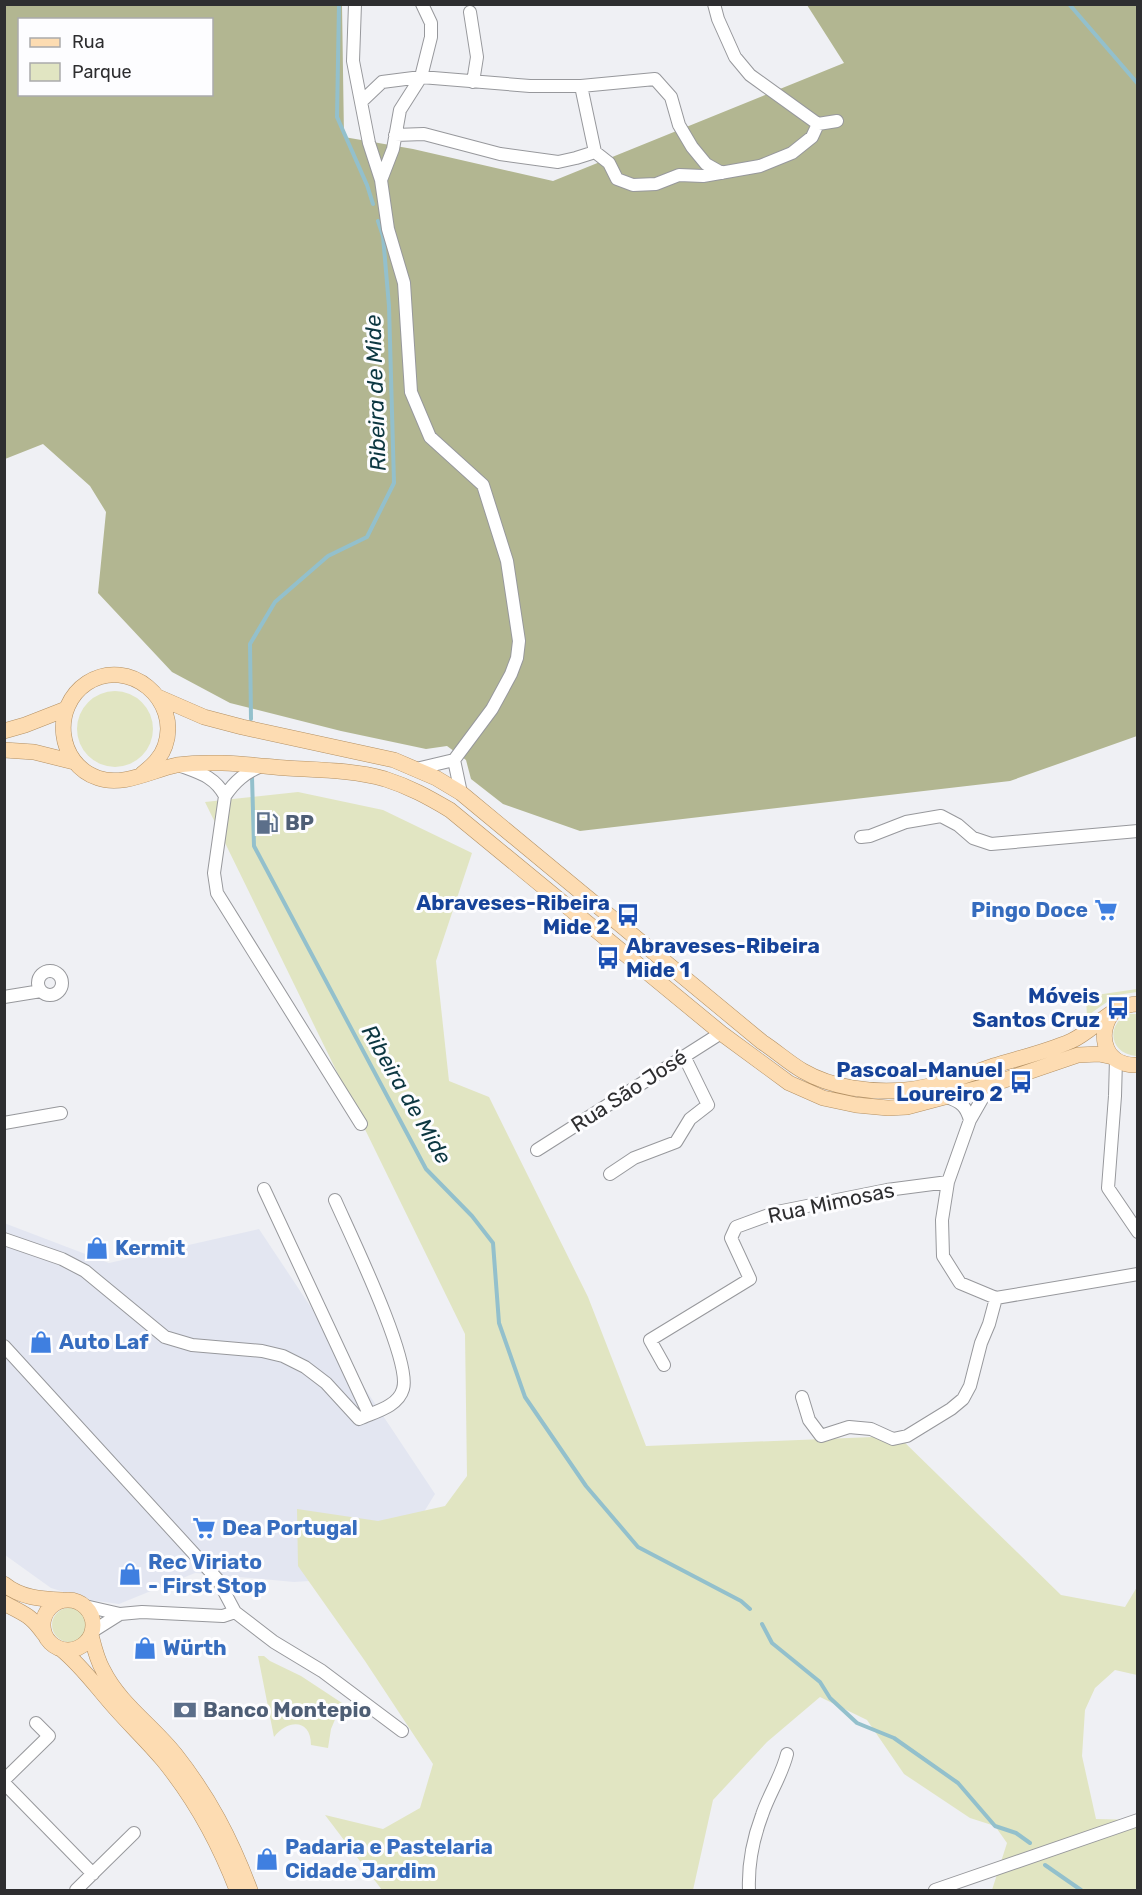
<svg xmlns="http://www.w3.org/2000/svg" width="1142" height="1895" viewBox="0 0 1142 1895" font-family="Rubik,sans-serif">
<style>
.built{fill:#e3e6f1}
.green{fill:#e1e5c2}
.forest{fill:#b2b691;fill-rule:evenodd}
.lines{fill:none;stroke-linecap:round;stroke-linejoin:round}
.stream{stroke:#93c0cc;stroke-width:4}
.minor-casing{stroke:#97989c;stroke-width:14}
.major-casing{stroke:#b39063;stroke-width:16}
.minor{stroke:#fff;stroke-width:12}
.major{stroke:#fddcb2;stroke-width:15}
.labels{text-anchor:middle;stroke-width:6;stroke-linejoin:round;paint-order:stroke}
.service-label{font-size:21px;font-weight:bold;fill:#4e5e75;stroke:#fdfdff;text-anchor:start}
.transit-label{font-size:21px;font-weight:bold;fill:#164399;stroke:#fdfdff;text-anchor:end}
.shop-label{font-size:21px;font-weight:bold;fill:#366cbe;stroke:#fdfdff;text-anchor:start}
.street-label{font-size:21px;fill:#2e2e30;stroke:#fdfdff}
.water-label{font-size:22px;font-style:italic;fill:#0c3741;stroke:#fdfdff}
</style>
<rect width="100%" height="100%" fill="#eff0f4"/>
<!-- built -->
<path class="built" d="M 4,1223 L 109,1263 L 259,1229 L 435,1494 L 406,1541 L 341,1579 L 294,1582 L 195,1573 L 119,1604 L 90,1600 L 51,1588 L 5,1555 Z"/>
<!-- green -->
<path class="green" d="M77 729a38 38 0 1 1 76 0a38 38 0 1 1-76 0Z
M 298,792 L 383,810 L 472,853 L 436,961 L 449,1081 L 489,1097 L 588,1297 L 646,1446 L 898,1436 L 1061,1595 L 1125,1607 L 1137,1587 L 1137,1675 L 1115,1670 L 1095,1688 L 1085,1710 L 1082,1756 L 1096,1819 L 1137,1820 L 1137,1890 L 992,1890 L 1007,1843 L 995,1826 L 970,1818 L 904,1774 L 867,1720 L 820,1697 L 767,1742 L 713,1800 L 693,1890 L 382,1890 L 325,1815 L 383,1829 L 420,1808 L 433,1764 L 365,1661 L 298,1566 L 297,1509 L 378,1521 L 445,1506 L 467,1476 L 465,1334 L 205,802 Z
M 1137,989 L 1137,992 L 1117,995 L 1087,1016 L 1086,999 L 1096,997 L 1096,995 Z
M 1128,1014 L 1137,1014 L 1138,1055 L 1136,1056 C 1110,1054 1105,1025 1128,1014 Z
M52 1625a17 17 0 1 1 34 0a17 17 0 1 1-34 0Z
M 258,1656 L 264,1656 L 270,1661 L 301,1676 L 342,1703 L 331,1729 L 328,1748 L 311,1745 C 311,1719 288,1719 274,1737 Z"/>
<!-- forest -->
<path class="forest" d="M 5,5 L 342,5 L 344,137 L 413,149 L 553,181 L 844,63 L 807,5 L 1137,5 L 1137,736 L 1010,781 L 580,831 L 503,804 L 471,779 L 466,760 L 447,746 L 426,749 L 341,731 L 230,703 L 172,672 L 98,593 L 106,512 L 90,486 L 43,444 L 5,459 ZM 20,20 L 212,20 L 212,94 L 20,94 Z"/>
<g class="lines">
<!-- stream -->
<path class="stream" d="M 339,4 L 337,117 L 367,185 L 373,204
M 1069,4 L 1138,84
M 251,719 L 250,644 L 275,602 L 328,556 L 367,537 L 394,483 L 389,306 L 383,236 L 378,221
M 252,777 L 254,846 L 426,1169 L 472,1216 L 493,1243 L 499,1323 L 525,1397 L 586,1486 L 638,1547 L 741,1601 L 750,1609
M 762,1624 L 772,1643 L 820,1682 L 830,1698 L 857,1723 L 894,1738 L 958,1783 L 995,1826 L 1016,1833 L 1030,1843
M 1045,1865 L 1081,1890"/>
<!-- minor casing -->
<g class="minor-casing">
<path id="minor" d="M 355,4 L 353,61 L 369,143 L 381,180 L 388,229 L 404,283 L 411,392 L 430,437 L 483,485 L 507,561 L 519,641 L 517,658 L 511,674 L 492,709 L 454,760 L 416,769
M 714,4 L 718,19 L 735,57 L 750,75 L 818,124
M 470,12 L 477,57 L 473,82
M 581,86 L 655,79 L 671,97 L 679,125 L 692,147 L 706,164 L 722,173
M 361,102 L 382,82 L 421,77 L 530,86 L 581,86 L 595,152 L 609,163 L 617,179 L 633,185 L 656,184 L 679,175 L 703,176 L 760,166 L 792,153 L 812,137 L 818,124 L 837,121
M 395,135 L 424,134 L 500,154 L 558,162 L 576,158 L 595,152
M 381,180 L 393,149 L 400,110 L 421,77 L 431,37 L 431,23 L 422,4
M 454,760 L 461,793
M 181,766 C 200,773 215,777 225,796
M 261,766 C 245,773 235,781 225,796 L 214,873 L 217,893 L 361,1124
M 861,837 L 870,836 L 906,822 L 941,816 L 958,825 L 973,838 L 991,844 L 1138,831
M38 983a12 12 0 1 1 24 0a12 12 0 1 1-24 0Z
M 4,997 L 41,991
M 1116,1059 L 1115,1096 L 1108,1188 L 1138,1232
M 990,1085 L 970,1120 L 948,1182 L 942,1220 L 943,1256 L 960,1283 L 996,1298 L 1138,1274
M 947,1097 C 961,1102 966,1106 970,1120
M 4,1123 L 61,1113
M 537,1150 L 721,1033
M 610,1174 L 634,1158 L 676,1142 L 690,1119 L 708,1105 L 684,1056
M 264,1189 L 369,1414
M 4,1239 L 62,1259 L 85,1271 L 165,1337 L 192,1345 L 262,1351 L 283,1356 L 305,1367 L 326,1383 L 359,1419 C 374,1412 398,1407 403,1389 C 412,1361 349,1232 335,1200
M 4,1346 L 218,1580 L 235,1612
M 664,1365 L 650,1340 L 750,1279 L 731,1238 L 736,1227 L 777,1212 L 887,1190 L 948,1182
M 802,1397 L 809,1420 L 821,1436 L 849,1427 L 871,1429 L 893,1439 L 907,1436 L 951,1409 L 963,1399 L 970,1386 L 981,1343 L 989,1324 L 996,1298
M 85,1606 L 120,1614 L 142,1612 L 223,1616 L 235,1612 L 274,1642 L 322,1671 L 402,1731
M 93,1631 L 120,1614
M 4,1780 L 49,1736 L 36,1723
M 4,1783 L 93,1874
M 76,1890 L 134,1833
M 749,1890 C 748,1866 753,1839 762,1815 C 769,1794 782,1775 787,1754
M 935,1890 L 1138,1820"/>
</g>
<!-- major casing -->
<g class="major-casing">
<path id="major" d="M 158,697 L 204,717 L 242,727 L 394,760 L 436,778 L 461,793 L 762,1042 C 776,1051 789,1063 803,1071 C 832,1088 872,1093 905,1090 C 935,1087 965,1076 993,1066 C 1019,1058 1046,1052 1071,1041 C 1094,1031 1112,1004 1138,1004
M 4,731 L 25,725 L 66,709
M 4,750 L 34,752 L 74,762
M 142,774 C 152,766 161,758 165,746 C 181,700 129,656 87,683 C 51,707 57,764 98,778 C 123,787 152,770 177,765 C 212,760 250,765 286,768 C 318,770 354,770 385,779 C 410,787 428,797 450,810 L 721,1033 L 789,1083 L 823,1098 L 856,1105 L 888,1108 L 907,1107 L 990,1085 L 1078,1055 L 1099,1054 L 1113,1057
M 1111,1015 C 1096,1038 1107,1067 1138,1065
M 4,1584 C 21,1598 41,1599 62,1600
M43 1625a25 25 0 1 1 50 0a25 25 0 1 1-50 0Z
M 4,1603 C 25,1615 30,1614 44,1634
M 91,1635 C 94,1647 97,1660 103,1670 C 119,1703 153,1726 175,1754 C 209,1797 231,1839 250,1890
M 61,1649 C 83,1667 97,1688 116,1709 C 131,1726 148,1742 163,1760 C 195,1799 219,1843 237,1890"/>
</g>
<!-- minor -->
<use href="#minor" class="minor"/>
<!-- major -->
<use href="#major" class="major"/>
</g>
<!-- icons -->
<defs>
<g id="fuel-bare" transform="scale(1.8)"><path d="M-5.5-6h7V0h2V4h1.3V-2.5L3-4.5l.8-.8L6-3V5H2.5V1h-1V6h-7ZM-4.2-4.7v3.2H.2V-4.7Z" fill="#5c6f8a" stroke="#fdfdff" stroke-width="2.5" paint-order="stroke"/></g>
<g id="supermarket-bare" transform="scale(1.8)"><path d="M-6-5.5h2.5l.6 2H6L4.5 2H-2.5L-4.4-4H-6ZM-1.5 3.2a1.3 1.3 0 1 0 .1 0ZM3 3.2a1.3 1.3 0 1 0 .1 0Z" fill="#3f7fe0" stroke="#fdfdff" stroke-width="2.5" paint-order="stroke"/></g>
<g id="bus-bare" transform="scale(1.8)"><path d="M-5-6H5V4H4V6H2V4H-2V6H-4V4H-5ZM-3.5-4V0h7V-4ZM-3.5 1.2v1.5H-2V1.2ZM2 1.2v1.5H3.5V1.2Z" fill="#1a4fb4" stroke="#fdfdff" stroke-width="2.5" paint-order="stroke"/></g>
<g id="shop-bare" transform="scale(1.8)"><path d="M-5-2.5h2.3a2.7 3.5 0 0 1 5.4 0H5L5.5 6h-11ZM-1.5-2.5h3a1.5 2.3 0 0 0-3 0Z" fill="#3f7fe0" stroke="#fdfdff" stroke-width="2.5" paint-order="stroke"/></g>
<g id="bank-bare" transform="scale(1.8)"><path d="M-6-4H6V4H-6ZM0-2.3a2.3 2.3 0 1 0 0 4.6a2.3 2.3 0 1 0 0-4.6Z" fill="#5c6f8a" stroke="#fdfdff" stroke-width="2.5" paint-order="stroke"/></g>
</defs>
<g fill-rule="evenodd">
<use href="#fuel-bare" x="267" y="823"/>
<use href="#supermarket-bare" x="1106" y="910"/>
<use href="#bus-bare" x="628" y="915"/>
<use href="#bus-bare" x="608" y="958"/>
<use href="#bus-bare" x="1118" y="1008"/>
<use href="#bus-bare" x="1021" y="1082"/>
<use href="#shop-bare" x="97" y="1248"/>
<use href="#shop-bare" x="41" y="1342"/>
<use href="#supermarket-bare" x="204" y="1528"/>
<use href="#shop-bare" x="130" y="1574"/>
<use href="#shop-bare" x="145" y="1648"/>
<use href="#bank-bare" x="185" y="1710"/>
<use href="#shop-bare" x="267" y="1859"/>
</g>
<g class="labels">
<!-- service labels -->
<g class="service-label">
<text x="285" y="830">BP</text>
<text x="203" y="1717">Banco Montepio</text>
</g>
<!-- transit labels -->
<g class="transit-label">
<text x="610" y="910">Abraveses-Ribeira<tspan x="610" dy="24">Mide 2</tspan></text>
<text x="626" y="953" text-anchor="start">Abraveses-Ribeira<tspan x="626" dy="24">Mide 1</tspan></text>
<text x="1100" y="1003">Móveis<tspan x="1100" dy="24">Santos Cruz</tspan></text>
<text x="1003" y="1077">Pascoal-Manuel<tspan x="1003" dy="24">Loureiro 2</tspan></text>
</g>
<!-- shop labels -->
<g class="shop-label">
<text x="1088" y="917" text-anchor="end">Pingo Doce</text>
<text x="115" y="1255">Kermit</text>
<text x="59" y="1349">Auto Laf</text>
<text x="222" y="1535">Dea Portugal</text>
<text x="148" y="1569">Rec Viriato<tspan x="148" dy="24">- First Stop</tspan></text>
<text x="163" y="1655">Würth</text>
<text x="285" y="1854">Padaria e Pastelaria<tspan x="285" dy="24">Cidade Jardim</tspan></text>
</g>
<!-- street labels -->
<g class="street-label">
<text transform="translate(629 1091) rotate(-33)" y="7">Rua São José</text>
<text transform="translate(831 1203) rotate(-12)" y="7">Rua Mimosas</text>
</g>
<!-- water labels -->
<g class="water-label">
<text transform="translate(375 393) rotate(-92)" y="8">Ribeira de Mide</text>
<text transform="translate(407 1094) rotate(60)" y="8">Ribeira de Mide</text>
</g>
</g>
<!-- border -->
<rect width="1142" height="1895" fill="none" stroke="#2e2e30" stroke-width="12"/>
<!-- legend -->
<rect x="18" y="18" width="195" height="78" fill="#fdfdff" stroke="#aaaaac" stroke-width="1.5"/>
<rect x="30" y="38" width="30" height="9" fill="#fddcb2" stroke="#aaaaac" stroke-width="1.5"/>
<text x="72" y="48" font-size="18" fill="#2e2e30">Rua</text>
<rect x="30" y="63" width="30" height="18" fill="#e1e5c2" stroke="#aaaaac" stroke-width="1.5"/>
<text x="72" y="78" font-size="18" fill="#2e2e30">Parque</text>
</svg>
